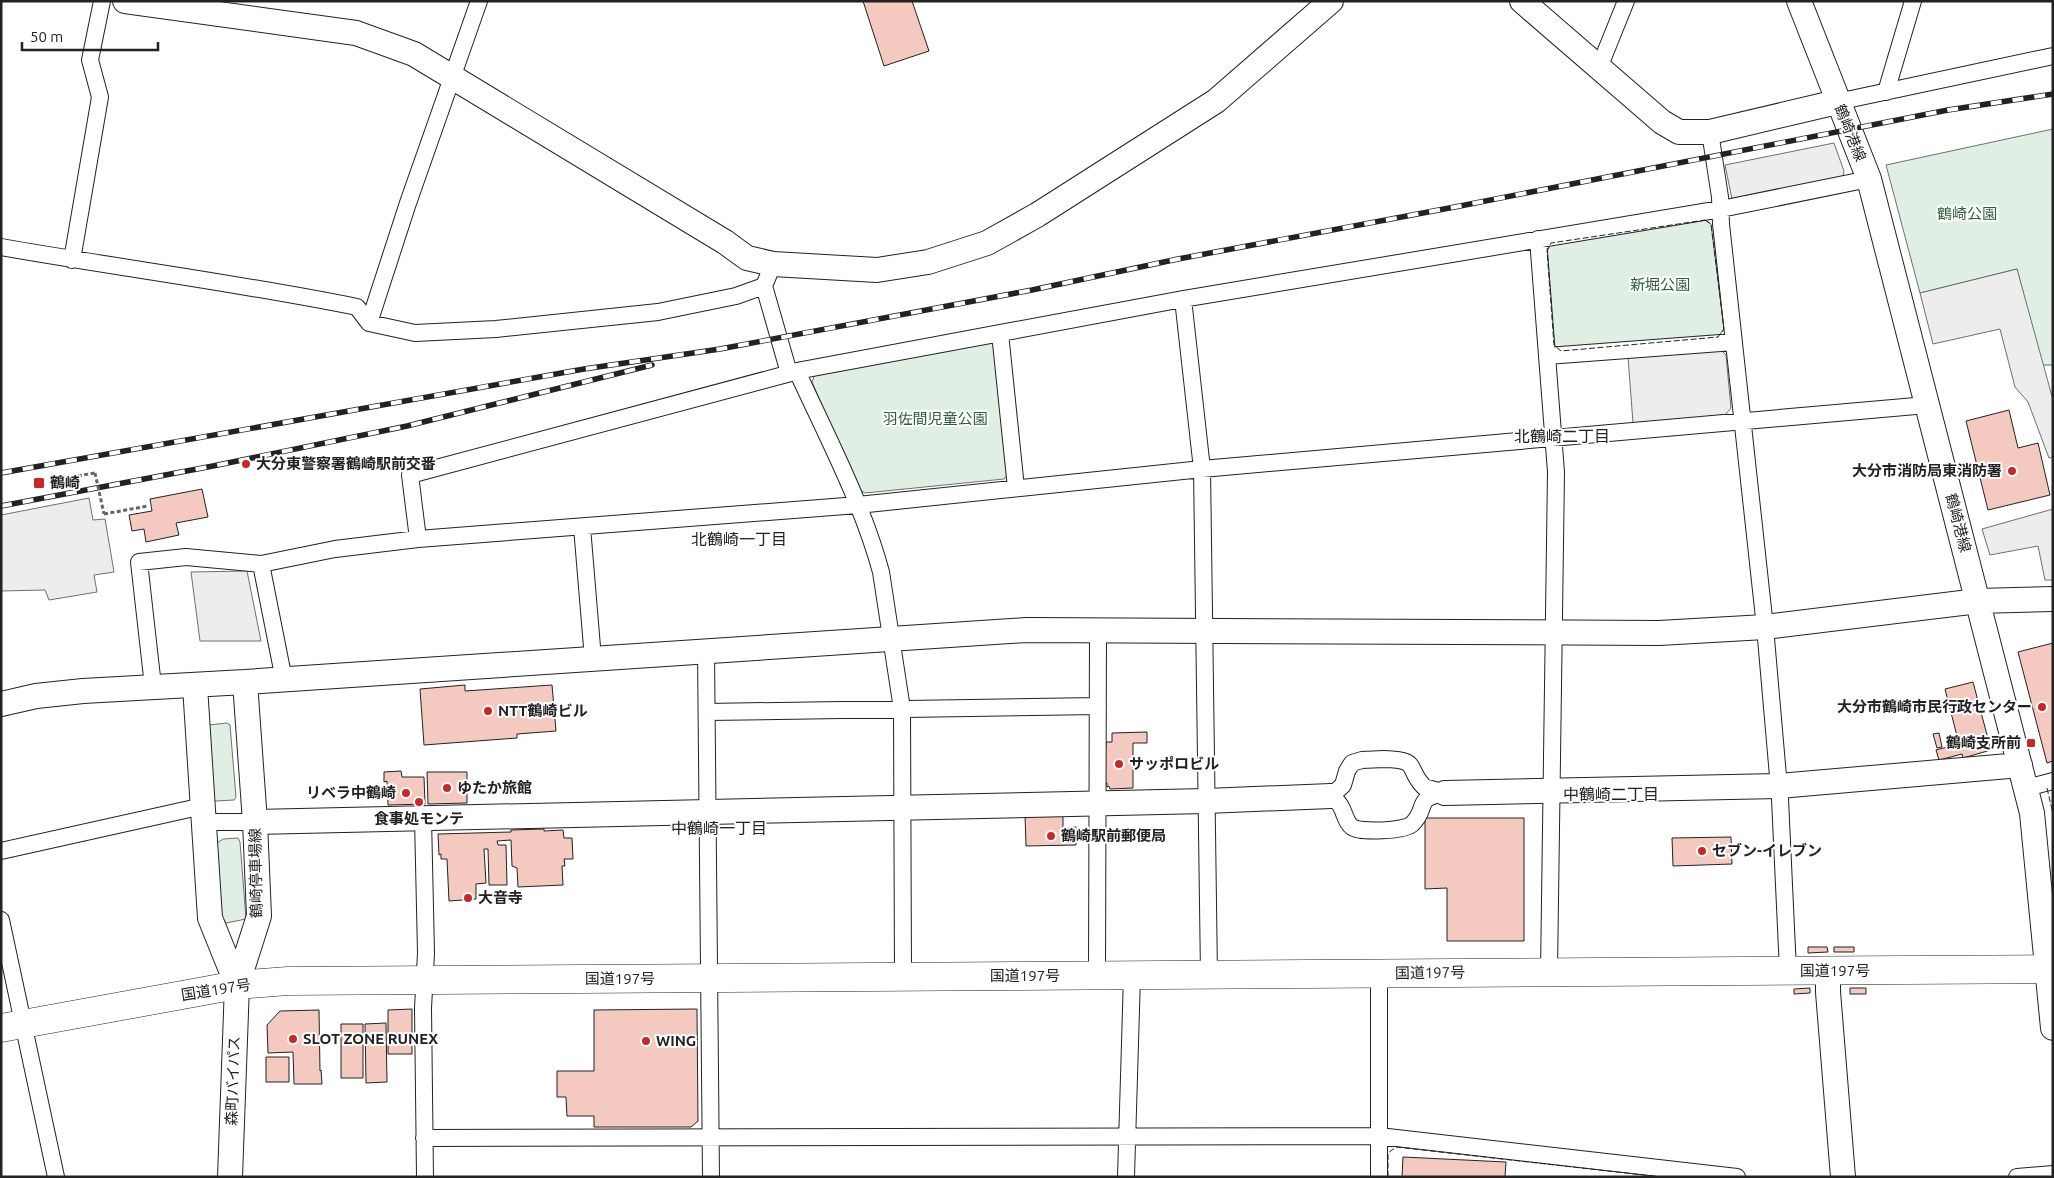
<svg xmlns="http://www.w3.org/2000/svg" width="2054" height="1178" viewBox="0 0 2054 1178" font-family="Ubuntu,'Noto Sans JP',sans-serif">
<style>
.green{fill:#e0efe3;stroke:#6f6f6f}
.parking{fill:#ededed;stroke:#6f6f6f}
.building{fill:#f3c9c0;stroke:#222}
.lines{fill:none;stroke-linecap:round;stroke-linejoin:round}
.street-casing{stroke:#222;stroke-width:18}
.secondary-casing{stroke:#222;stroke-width:26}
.highway-casing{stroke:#222;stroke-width:29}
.path{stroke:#646464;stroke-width:3;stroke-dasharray:4 2.5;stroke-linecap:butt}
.street{stroke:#fff;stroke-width:16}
.secondary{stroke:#fff;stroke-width:24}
.highway{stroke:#fff;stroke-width:28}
.rail-casing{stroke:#222;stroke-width:5.5}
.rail{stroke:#fff;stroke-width:4;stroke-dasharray:11;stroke-linecap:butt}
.path-bridge{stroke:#646464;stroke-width:3;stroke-dasharray:4 2.5;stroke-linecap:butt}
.fence{stroke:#222;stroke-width:1;stroke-dasharray:6 2.5;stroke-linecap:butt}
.poi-dot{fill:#c62828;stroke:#fff;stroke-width:2}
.labels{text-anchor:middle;stroke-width:4;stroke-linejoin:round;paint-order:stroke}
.street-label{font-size:15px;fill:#222;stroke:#fff}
.park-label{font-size:15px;fill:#2f5e38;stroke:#fff}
.poi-label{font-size:15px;font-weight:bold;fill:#222;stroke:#fff;text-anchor:start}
.neighbourhood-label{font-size:16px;fill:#222;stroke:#fff}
</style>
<rect width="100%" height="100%" fill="#fff"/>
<!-- green -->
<path class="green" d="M 2053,129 L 2053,365 L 2042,365 L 2017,269 L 1920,293 L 1886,165 Z
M 1705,220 L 1711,224 L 1724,329 L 1718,337 L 1561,351 L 1554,345 L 1547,251 L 1551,243 Z
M 990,340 L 998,346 L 1009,472 L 1004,479 L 865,493 L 858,489 L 812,382 L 815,375 Z
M 227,723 L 230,725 L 236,797 L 234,800 L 216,801 L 214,800 L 209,725 Z
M 238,838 L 240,842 L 246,919 L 226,923 L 222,917 L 217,843 L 223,839 Z"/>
<!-- parking -->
<path class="parking" d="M 1834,143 L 1844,171 L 1843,176 L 1732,199 L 1725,165 Z
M 2017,269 L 2053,400 L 2053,457 L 2049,458 L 2028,402 L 2015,387 L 2000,329 L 1933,344 L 1920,293 Z
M 1720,349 L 1726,355 L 1731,408 L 1725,415 L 1633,423 L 1628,357 Z
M 89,498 L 93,520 L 105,519 L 114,572 L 94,575 L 97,592 L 49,600 L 45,590 L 1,591 L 1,515 Z
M 2053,509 L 2053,580 L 2045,580 L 2038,546 L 1990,555 L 1982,529 Z
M 247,571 L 261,641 L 200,641 L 191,572 Z"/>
<!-- building -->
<path class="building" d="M 863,1 L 912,1 L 929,51 L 884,66 Z
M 2009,410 L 2018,448 L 2038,443 L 2050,495 L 1988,510 L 1966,421 Z
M 202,489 L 208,517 L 176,523 L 179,535 L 146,542 L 144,529 L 132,531 L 129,515 L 152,511 L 150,499 Z
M 2053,643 L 2053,761 L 2047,763 L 2018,652 Z
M 1973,682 L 1991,750 L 1963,758 L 1962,754 L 1939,760 L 1936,750 L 1959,744 L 1945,689 Z
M 465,685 L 465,691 L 552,685 L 556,731 L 517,734 L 517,738 L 424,745 L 420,689 Z
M 1147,732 L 1147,743 L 1133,743 L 1133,788 L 1110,789 L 1109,786 L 1107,787 L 1107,783 L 1104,783 L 1106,742 L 1112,742 L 1112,733 Z
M 1939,733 L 1942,747 L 1937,748 L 1933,734 Z
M 401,771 L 402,777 L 424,777 L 425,804 L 388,805 L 387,781 L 384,782 L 384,772 Z
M 427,772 L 467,772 L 467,803 L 428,804 Z
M 1063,814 L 1063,828 L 1076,827 L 1076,845 L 1026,846 L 1025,815 Z
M 1425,818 L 1524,818 L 1524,941 L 1447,941 L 1447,888 L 1425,889 Z
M 544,829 L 544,831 L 563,830 L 564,838 L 572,838 L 573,859 L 564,859 L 565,866 L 562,866 L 563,885 L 518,887 L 517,868 L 512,866 L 511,840 L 497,841 L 498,845 L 506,845 L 507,885 L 489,885 L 488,849 L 484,849 L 486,883 L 476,884 L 476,899 L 449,901 L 447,859 L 441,859 L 441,854 L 439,855 L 438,834 L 511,832 L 511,830 Z
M 1731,837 L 1732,864 L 1673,866 L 1672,838 Z
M 1808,947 L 1827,947 L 1828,952 L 1808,953 Z
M 1834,947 L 1854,947 L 1854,952 L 1834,952 Z
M 1810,988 L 1810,993 L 1794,994 L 1794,989 Z
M 1850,988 L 1866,988 L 1866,994 L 1850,994 Z
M 412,1009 L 412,1054 L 388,1054 L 388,1010 Z
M 697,1009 L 698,1121 L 691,1127 L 594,1127 L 594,1116 L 567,1116 L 566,1097 L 557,1097 L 557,1071 L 594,1071 L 594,1010 Z
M 319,1010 L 320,1071 L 321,1070 L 322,1084 L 294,1084 L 293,1052 L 268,1053 L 267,1025 L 280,1011 Z
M 386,1023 L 387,1082 L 366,1083 L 365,1024 Z
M 341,1024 L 363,1024 L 363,1078 L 341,1078 Z
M 266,1057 L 289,1057 L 289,1082 L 266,1082 Z
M 1403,1157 L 1506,1162 L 1505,1177 L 1402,1177 Z"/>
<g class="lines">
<!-- street casing -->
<g class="street-casing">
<path id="street" d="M 1599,68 L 1626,1
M 1886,92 L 1913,1
M 1837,102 L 2053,56
M 1710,132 L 1720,197 L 1721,224 L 1765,627 L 1780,799 L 1788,971
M 1538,239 L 1556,472 L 1549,972
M 1,247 C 120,268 239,283 357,307 L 369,323 L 415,333 L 496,329 L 658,312 L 736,296 L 764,286 L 773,264
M 72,260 L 100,97 L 90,60 L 102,1
M 764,286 L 789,373
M 1183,299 L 1202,469 L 1209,975
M 369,323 L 408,203 L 479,1
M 1000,333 L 1016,488
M 1547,356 L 1734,342
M 797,371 C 827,437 862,502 881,572 L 902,709 L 903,976
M 582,527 L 593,659
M 418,539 L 410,475 L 802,370 L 1183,299 L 1721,209 L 1869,179
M 261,564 L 335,549 L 418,539 L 858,505 L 1202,469 L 1927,405
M 706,651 L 711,1177
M 153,686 L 139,562 L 186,557 L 261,564 L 284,680
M 707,712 L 1098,706
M 1384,759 C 1421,760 1405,767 1424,787 L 1445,793 C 1413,798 1429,808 1412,824 C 1405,831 1360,833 1352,827 C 1342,819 1347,807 1331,796 L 1343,785 L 1347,771 L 1352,763 L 1362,760 Z
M 2026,788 L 2053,781
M 423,818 L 426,953 L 423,1008 L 425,1177
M 204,822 L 255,822
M 1,851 L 203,806
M 1,920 L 56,1177
M 1379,973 L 1379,1177
M 1097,976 L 1098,630
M 424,1138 L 1379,1136 L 1737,1177
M 1126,1177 L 1132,976
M 2017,1177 L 2053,1174"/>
</g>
<!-- secondary casing -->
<g class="secondary-casing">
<path id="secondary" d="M 125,1 L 356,33 L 414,54 L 725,242 L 747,258 L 773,264 L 877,270 L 928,262 L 987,243 L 1037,215 L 1216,101 L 1331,1
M 1522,1 L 1662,122 L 1679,132 L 1710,132 L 1837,102
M 1799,1 L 1869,179 L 2032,813 L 2053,1028
M 195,686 L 210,918 L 237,985
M 1,704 L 36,696 L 83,691 L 245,682 L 1026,630 L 1659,633 L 1765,627 L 1978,601 L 2053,599
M 1445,793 L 1779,786 L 2020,765
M 255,822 L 1206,801 L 1331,796
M 1828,971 L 1828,992 L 1843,1177
M 230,1177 L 237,985 L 259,916 L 255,822 L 245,682"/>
</g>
<!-- highway casing -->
<g class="highway-casing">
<path id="highway" d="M 1,1028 L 237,985 L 288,981 L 2053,969"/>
</g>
<!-- path -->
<path class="path" d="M 65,478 L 95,473
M 104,514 L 148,506"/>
<!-- street -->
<use href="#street" class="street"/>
<!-- secondary -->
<use href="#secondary" class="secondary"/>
<!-- highway -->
<use href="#highway" class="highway"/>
<!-- rail casing -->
<g class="rail-casing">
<path id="rail" d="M 1,473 L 584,369 L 720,349 L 1032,290 L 1178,259 L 1460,206 L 1948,110 L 2053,94
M 1,506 L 213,466 L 407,426 L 652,365"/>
</g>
<!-- rail -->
<use href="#rail" class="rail"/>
<!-- path-bridge -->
<path class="path-bridge" d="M 95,473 L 104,514"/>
<!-- fence -->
<path class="fence" d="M 1705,220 L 1711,224 L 1724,329 L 1718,337 L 1561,351 L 1554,345 L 1547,251 L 1551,243 Z
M 2047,788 L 2053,814
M 1388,1177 L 1388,1153 L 1396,1147 L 1661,1177"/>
</g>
<!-- markers -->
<g class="poi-dot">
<circle cx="246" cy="464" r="5"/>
<circle cx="2012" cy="471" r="5"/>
<rect x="33" y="477" width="12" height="12" rx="2.5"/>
<circle cx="2042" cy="707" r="5"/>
<circle cx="488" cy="711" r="5"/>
<rect x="2026" y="738" width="10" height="10" rx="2.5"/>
<circle cx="1119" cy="764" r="5"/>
<circle cx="447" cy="788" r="5"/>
<circle cx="406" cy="793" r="5"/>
<circle cx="419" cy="802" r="5"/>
<circle cx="1051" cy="836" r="5"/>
<circle cx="1702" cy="851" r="5"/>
<circle cx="468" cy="898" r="5"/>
<circle cx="293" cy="1039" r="5"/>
<circle cx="646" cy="1041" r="5"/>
</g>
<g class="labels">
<!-- street labels -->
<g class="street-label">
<text transform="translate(1850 133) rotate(68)" y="5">鶴崎港線</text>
<text transform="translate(1958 523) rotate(75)" y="5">鶴崎港線</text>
<text transform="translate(256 873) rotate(-91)" y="5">鶴崎停車場線</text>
<text x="1835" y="976">国道197号</text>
<text transform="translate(1430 973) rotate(-1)" y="5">国道197号</text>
<text x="1025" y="981">国道197号</text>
<text x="620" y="984">国道197号</text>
<text transform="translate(216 990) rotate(-9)" y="5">国道197号</text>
<text transform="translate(233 1081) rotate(-88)" y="5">森町バイパス</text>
</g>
<!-- park labels -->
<g class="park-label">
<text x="1967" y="219">鶴崎公園</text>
<text x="1660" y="290">新堀公園</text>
<text x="935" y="424">羽佐間児童公園</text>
</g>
<!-- poi labels -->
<g class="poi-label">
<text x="256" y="469">大分東警察署鶴崎駅前交番</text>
<text x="2002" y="476" text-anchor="end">大分市消防局東消防署</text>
<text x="50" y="488">鶴崎</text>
<text x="2032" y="712" text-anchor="end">大分市鶴崎市民行政センター</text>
<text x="498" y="716">NTT鶴崎ビル</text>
<text x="2021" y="748" text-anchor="end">鶴崎支所前</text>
<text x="1129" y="769">サッポロビル</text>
<text x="457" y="793">ゆたか旅館</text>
<text x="396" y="798" text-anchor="end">リベラ中鶴崎</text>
<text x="419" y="824" text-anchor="middle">食事処モンテ</text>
<text x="1061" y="841">鶴崎駅前郵便局</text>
<text x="1712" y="856">セブン-イレブン</text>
<text x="478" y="903">大音寺</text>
<text x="303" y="1044">SLOT ZONE RUNEX</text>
<text x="656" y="1046">WING</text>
</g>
<!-- neighbourhood labels -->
<g class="neighbourhood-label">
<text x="1562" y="442">北鶴崎二丁目</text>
<text x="739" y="545">北鶴崎一丁目</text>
<text x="1611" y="800">中鶴崎二丁目</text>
<text x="719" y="834">中鶴崎一丁目</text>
</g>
</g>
<!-- border -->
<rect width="2054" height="1178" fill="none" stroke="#222222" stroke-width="5"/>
<!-- scale -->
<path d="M22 42v8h136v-8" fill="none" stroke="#222222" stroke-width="2.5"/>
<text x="30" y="42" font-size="15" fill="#222222" stroke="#ffffff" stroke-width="4" paint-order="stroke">50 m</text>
</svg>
